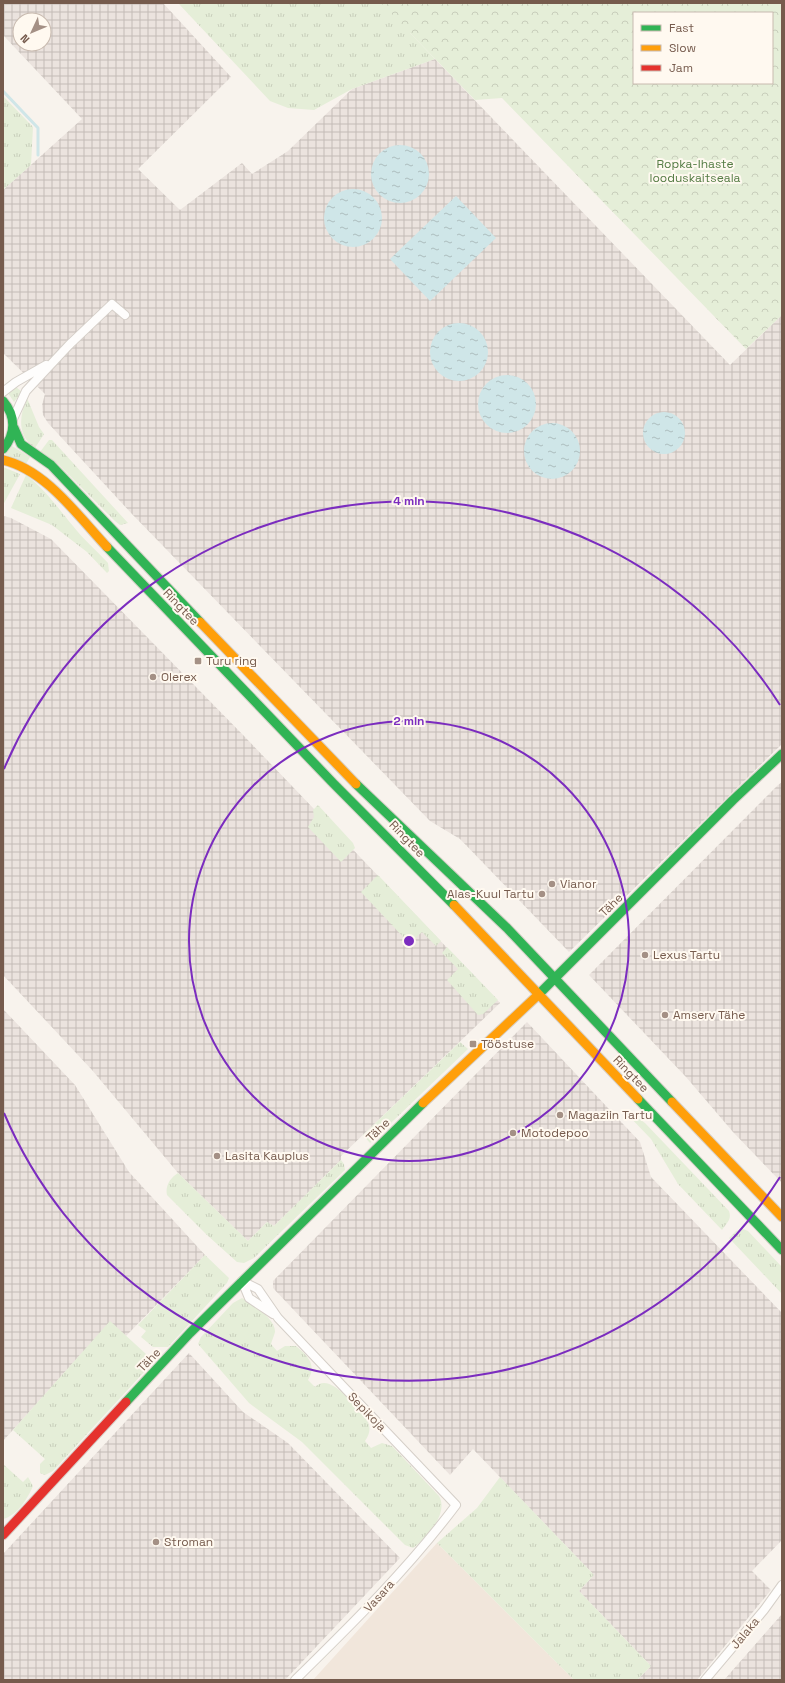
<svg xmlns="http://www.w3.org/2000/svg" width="785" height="1683" viewBox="0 0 785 1683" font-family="'Space Grotesk',sans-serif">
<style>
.residential{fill:#f1e6db}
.industrial{fill:url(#industrial-grid);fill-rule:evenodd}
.grass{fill:url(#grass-tufts)}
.forest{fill:url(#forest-crowns);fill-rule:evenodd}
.water{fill:url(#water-ripples)}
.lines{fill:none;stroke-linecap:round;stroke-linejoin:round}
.stream{stroke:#cfe6e8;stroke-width:3}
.street-casing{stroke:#d5cfc8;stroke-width:10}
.fast-casing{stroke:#d6cfc8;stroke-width:11}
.slow-casing{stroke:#d6cfc8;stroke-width:11}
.jam-casing{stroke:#d6cfc8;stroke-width:11}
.street{stroke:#fefdfc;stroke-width:8}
.fast{stroke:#30b455;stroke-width:9}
.slow{stroke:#ff9f0a;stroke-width:9}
.jam{stroke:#e5322d;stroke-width:9}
.ring{fill:none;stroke:#7b2cbf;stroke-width:2}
.poi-dot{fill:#a49085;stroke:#fff9f0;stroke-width:1.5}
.labels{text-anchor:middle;stroke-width:4;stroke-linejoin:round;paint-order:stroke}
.park-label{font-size:12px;fill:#557c44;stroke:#fff9f0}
.street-label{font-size:12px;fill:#765b4d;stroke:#fff9f0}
.poi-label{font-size:12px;fill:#765b4d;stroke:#fff9f0;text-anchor:start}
.centre{fill:#7b2cbf;stroke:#fff9f0;stroke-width:2}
.ring-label{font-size:12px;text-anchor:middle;font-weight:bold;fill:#7b2cbf;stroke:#fff9f0;stroke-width:4;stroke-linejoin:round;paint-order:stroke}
</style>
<defs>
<pattern id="industrial-grid" width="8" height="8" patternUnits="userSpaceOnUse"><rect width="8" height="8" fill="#ebe3de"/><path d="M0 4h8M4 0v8" fill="none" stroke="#c3bbb6"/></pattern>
<pattern id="grass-tufts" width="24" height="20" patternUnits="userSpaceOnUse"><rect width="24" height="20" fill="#e5eed8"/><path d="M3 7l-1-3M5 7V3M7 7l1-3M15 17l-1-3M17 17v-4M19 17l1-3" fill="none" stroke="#c8cebb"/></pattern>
<pattern id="forest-crowns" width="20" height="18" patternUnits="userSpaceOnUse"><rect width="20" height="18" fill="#e5eed8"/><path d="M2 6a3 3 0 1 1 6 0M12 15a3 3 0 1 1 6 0" fill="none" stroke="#c8cebb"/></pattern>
<pattern id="water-ripples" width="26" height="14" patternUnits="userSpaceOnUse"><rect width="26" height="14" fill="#cfe6e8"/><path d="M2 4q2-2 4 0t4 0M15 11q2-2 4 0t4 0" fill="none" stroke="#adbdbe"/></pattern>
</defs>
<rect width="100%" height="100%" fill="#f8f3ed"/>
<!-- residential -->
<path class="residential" d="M 437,1543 L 574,1680 L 313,1680 Z"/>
<!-- industrial -->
<path class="industrial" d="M 3,3 L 163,3 L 231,77 L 138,169 L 180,210 L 242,163 L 252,174 L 288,151 L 352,89 L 435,59 L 730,365 L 782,315 L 782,744 L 569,952 L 460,839 L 430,821 L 131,513 L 48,423 L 43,415 L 42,405 L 45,394 L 3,353 L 3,190 L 82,119 L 3,35 ZM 20,20 L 44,20 L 44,44 L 20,44 Z
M 3,516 L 11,518 L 51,539 L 245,737 L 500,1003 L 341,1156 L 341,1160 L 274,1226 L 267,1222 L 248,1241 L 178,1173 L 92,1070 L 3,975 Z
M 782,782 L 782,1183 L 733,1132 L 686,1077 L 589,975 L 778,785 Z
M 3,1009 L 75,1085 L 129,1172 L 205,1255 L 126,1336 L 110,1322 L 3,1441 Z
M 527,1022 L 640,1142 L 651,1177 L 782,1313 L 782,1540 L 752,1571 L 771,1590 L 697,1680 L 637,1680 L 651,1666 L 579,1591 L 594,1575 L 473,1449 L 450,1475 L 273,1288 L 273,1281 Z
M 189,1353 L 243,1412 L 288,1443 L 400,1558 L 285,1680 L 3,1680 L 3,1554 Z
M 782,1614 L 782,1680 L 724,1680 Z"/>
<!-- grass -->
<path class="grass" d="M 178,3 L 426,3 L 410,33 L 435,59 L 352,89 L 314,110 L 288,108 L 270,101 Z
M 3,96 L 33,127 L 31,165 L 3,190 Z
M 16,387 L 22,392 L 14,402 L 8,393 Z
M 27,398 L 39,427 L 44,434 L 35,448 C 17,436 19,416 27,398 Z
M 49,440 L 52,440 L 128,523 L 120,525 L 115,521 L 59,465 L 40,452 Z
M 12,446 L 30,457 L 26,464 L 4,454 Z
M 3,467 L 20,474 L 3,505 Z
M 26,475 C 46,490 57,507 73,526 C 83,539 96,550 108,563 L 109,571 L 107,573 L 87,552 L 52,525 L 11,508 Z
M 318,805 L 353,843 L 355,848 L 341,862 L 308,827 L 314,817 L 313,810 Z
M 378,875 L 441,941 L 436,946 L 422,932 L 410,943 L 406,940 L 361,892 Z
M 447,947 L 498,1000 L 483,1014 L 478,1015 L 447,980 L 458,969 L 442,953 Z
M 460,1042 L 468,1049 L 370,1143 L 363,1135 Z
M 627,1110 L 645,1123 L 729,1211 C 732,1219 727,1223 722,1230 L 678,1184 L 651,1139 L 625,1112 Z
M 341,1160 L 344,1164 L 345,1170 L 254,1258 L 244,1263 L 237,1262 L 207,1235 L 167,1195 C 165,1186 170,1178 178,1173 L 248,1241 L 267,1222 L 274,1226 Z
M 743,1229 L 748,1231 L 782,1267 L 782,1294 L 729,1238 L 736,1231 Z
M 205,1255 L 229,1278 L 227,1283 L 168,1347 L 153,1347 L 141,1337 L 146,1331 L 138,1325 Z
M 242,1298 C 252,1304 276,1319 275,1332 C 274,1336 272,1340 271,1344 L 277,1351 L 285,1346 L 296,1346 C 308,1356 317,1365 308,1380 L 315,1387 C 330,1371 354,1406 365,1417 C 371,1426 371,1432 365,1441 L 371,1448 L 382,1443 L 392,1446 L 439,1496 C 449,1513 427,1538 413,1548 L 405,1545 L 302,1442 L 249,1403 L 198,1344 L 201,1337 L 233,1303 Z
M 110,1321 L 146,1354 L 148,1360 L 145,1371 L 53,1471 L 45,1475 L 40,1473 L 40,1464 L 45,1459 L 13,1430 Z
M 3,1464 L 23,1482 L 28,1477 L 33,1486 C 28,1498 17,1516 3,1519 Z
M 500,1477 L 594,1575 L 579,1591 L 651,1666 L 637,1680 L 574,1680 L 437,1543 L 477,1508 Z"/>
<!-- forest -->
<path class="forest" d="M 381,3 L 782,3 L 782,315 L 746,349 L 502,98 L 475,100 ZM 634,13 L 772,13 L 772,83 L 634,83 Z"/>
<!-- water -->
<path class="water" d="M371 174a29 29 0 1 1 58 0a29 29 0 1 1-58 0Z
M324 218a29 29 0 1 1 58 0a29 29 0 1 1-58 0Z
M 456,196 L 496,238 L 430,301 L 390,259 Z
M430 352a29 29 0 1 1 58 0a29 29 0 1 1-58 0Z
M478 404a29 29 0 1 1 58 0a29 29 0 1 1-58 0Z
M643 433a21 21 0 1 1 42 0a21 21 0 1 1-42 0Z
M524 451a28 28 0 1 1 56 0a28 28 0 1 1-56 0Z"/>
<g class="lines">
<!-- stream -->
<path class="stream" d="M 3,91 L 38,128 L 38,155"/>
<!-- street casing -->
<g class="street-casing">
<path id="street" d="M 3,392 L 16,382 L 46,365
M 13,419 L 26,391 L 69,345 L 112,304 L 125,315
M 242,1281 L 258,1289 L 278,1318 L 456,1505 C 408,1569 352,1624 295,1680
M 242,1281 L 249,1298 L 273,1314
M 705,1680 L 764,1610 L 782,1585"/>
</g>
<!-- fast casing -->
<g class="fast-casing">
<path id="fast" d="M 3,401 C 16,416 16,434 3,449
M 14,428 L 21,444 L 51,465 L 200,622
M 107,547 L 333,783 L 454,905
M 356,784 L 507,928 L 672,1102
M 538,995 L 733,800 L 782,754
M 638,1099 L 782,1250
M 126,1402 L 190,1333 L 423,1103"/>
</g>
<!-- slow casing -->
<g class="slow-casing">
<path id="slow" d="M 3,460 C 46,470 78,516 107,547
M 200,622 L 356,784
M 454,905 L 638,1099
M 672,1102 L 782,1217
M 423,1103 L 538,995"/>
</g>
<!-- jam casing -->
<g class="jam-casing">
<path id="jam" d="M 3,1535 L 126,1402"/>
</g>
<!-- street -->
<use href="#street" class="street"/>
<!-- fast -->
<use href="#fast" class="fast"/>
<!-- slow -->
<use href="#slow" class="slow"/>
<!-- jam -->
<use href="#jam" class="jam"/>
</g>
<!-- distance rings -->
<g class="ring">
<circle cx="409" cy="941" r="220"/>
<path d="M780 1177A440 440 0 0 1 4 1113M4 769A440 440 0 0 1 780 705"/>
</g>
<!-- markers -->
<g class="poi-dot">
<rect x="194" y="657" width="8" height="8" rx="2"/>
<circle cx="153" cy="677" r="4"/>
<circle cx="552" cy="884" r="4"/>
<circle cx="542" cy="894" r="4"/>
<circle cx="645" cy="955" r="4"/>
<circle cx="665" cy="1015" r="4"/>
<rect x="469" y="1040" width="8" height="8" rx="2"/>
<circle cx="560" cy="1115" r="4"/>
<circle cx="513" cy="1133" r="4"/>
<circle cx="217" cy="1156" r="4"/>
<circle cx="156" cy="1542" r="4"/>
</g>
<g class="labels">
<!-- park labels -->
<g class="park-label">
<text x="695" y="168">Ropka-Ihaste<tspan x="695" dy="14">looduskaitseala</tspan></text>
</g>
<!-- street labels -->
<g class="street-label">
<text transform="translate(181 607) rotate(46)" y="4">Ringtee</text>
<text transform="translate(407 839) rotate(46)" y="4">Ringtee</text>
<text transform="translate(611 905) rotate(-45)" y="4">Tähe</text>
<text transform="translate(631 1074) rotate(46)" y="4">Ringtee</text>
<text transform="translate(378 1130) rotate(-44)" y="4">Tähe</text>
<text transform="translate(149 1360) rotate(-47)" y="4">Tähe</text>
<text transform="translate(367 1412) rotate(46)" y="4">Sepikoja</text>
<text transform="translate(379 1596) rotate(-48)" y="4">Vasara</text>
<text transform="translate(745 1633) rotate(-50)" y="4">Jalaka</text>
</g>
<!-- poi labels -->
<g class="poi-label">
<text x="206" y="665">Turu ring</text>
<text x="161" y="681">Olerex</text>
<text x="560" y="888">Vianor</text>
<text x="534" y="898" text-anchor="end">Alas-Kuul Tartu</text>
<text x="653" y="959">Lexus Tartu</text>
<text x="673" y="1019">Amserv Tähe</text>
<text x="481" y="1048">Tööstuse</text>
<text x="568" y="1119">Magaziin Tartu</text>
<text x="521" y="1137">Motodepoo</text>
<text x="225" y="1160">Lasita Kauplus</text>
<text x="164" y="1546">Stroman</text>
</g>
</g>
<circle cx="409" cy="941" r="6" class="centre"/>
<g class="ring-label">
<text x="409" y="505">4 min</text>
<text x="409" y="725">2 min</text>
</g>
<!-- border -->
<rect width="785" height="1683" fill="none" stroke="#765b4d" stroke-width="8"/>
<!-- legend -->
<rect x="633" y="12" width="140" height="72" fill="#fff9f0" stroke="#c8baaf"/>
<rect x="641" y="25" width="20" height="6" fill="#30b455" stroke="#c8baaf"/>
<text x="669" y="32" font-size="12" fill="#765b4d">Fast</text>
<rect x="641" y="45" width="20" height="6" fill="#ff9f0a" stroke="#c8baaf"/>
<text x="669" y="52" font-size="12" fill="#765b4d">Slow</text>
<rect x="641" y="65" width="20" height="6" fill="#e5322d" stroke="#c8baaf"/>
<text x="669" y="72" font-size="12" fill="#765b4d">Jam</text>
<!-- north arrow -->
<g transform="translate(32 32) rotate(226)"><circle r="19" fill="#fff9f0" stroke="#c8baaf"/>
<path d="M0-3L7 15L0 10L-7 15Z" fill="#a49085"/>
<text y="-6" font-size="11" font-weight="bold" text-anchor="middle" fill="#765b4d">N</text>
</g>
</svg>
